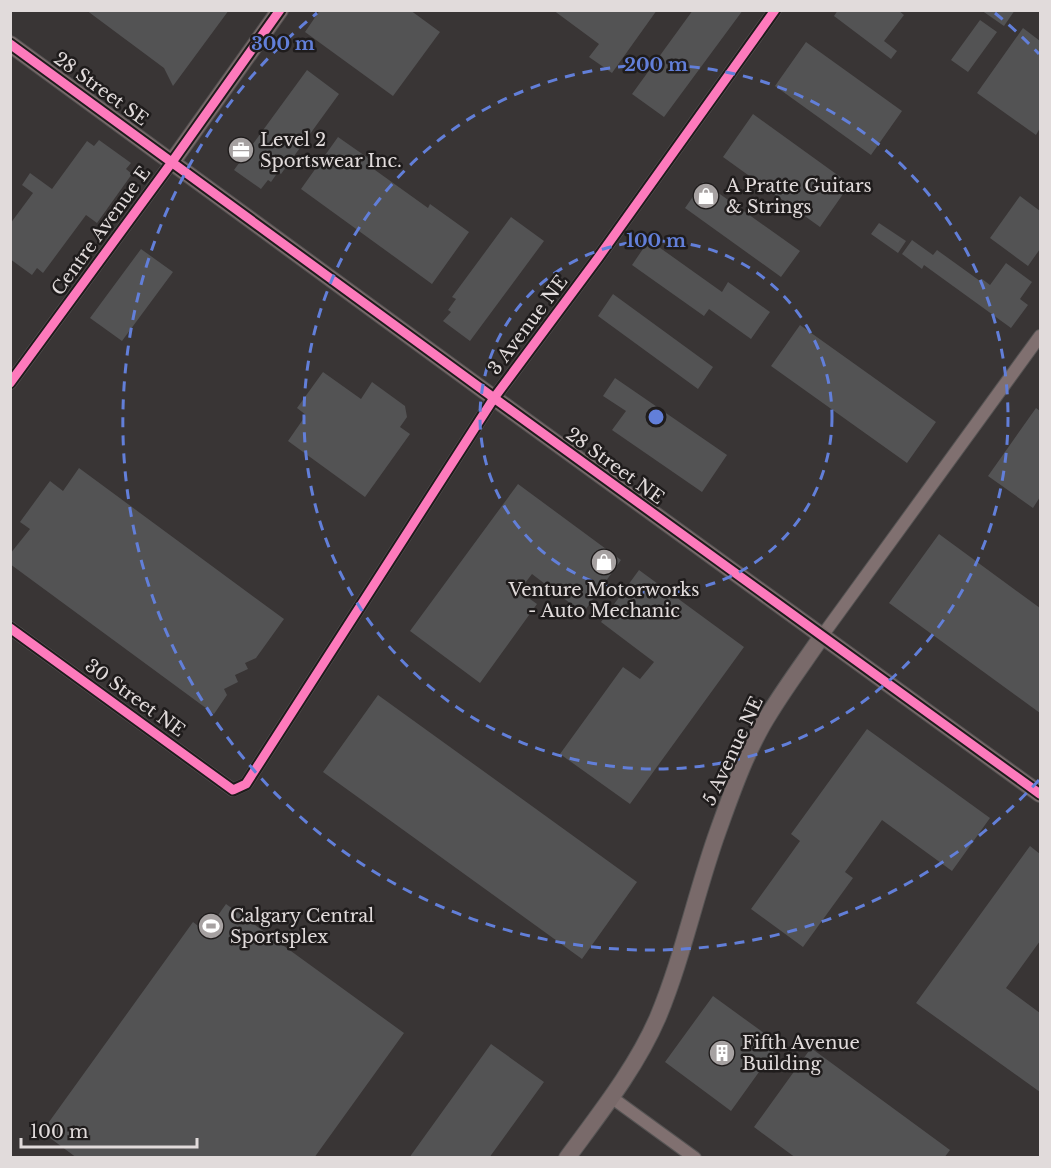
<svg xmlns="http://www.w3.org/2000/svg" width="1051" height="1168" viewBox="0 0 1051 1168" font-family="'Libre Baskerville',serif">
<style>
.building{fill:#535354}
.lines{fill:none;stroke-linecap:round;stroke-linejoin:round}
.street-casing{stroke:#565454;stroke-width:14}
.secondary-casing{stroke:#565454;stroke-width:18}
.street{stroke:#807070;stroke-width:12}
.secondary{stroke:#796a6a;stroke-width:16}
.cycleway-casing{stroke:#1f1c1c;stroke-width:13}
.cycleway{stroke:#fd7abc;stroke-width:9}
.ring{fill:none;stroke:#627fd9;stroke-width:3;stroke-dasharray:10 8}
.labels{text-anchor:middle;stroke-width:5;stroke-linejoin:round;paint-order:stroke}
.street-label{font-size:18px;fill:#e1dbdb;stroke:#1f1c1c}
.poi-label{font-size:18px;fill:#e1dbdb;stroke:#1f1c1c;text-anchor:start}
.centre{fill:#627fd9;stroke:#1f1c1c;stroke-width:3}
.ring-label{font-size:18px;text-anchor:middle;font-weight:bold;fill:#627fd9;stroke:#1f1c1c;stroke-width:5;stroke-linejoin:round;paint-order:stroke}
</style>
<rect width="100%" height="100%" fill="#393535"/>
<!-- building -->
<path class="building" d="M 86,10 L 229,10 L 173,86 L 164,68 Z
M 320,10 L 410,10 L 440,32 L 393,96 L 305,32 Z
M 553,10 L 657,10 L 612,73 L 589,57 L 599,44 Z
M 693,10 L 743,10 L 664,117 L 632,94 Z
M 838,10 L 898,10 L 904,15 L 884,41 L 897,51 L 891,59 L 834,16 Z
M 981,10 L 1015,10 L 1004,26 Z
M 980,20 L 997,32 L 968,72 L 951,60 Z
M 1023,28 L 1040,41 L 1040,128 L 1036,135 L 977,93 Z
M 806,42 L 902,111 L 871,155 L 775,86 Z
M 307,70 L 339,94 L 281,174 L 278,172 L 271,182 L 268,180 L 261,189 L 234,170 Z
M 753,114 L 850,184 L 820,227 L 723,157 Z
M 338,137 L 378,165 L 375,170 L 428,208 L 430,204 L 469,232 L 432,284 L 301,189 Z
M 99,140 L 131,163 L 126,169 L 132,174 L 97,223 L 86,215 L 43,273 L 37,268 L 32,275 L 10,259 L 10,224 L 33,193 L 22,185 L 30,173 L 52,189 L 87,141 L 94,146 Z
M 703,182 L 800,251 L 781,277 L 685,208 Z
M 1020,196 L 1040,211 L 1040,249 L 1028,266 L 990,238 Z
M 511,217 L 544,241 L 470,341 L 443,321 L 451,312 L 448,310 L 456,299 L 452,297 Z
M 879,223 L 906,241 L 898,253 L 871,234 Z
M 649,240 L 722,292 L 728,282 L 770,312 L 751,339 L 709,309 L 704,316 L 632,265 Z
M 912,240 L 933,255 L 937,250 L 980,281 L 982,279 L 990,285 L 1006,263 L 1032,282 L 1020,299 L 1028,305 L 1011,328 L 924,265 L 922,269 L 902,254 Z
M 141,249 L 173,272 L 122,341 L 90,318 Z
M 613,294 L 713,367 L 698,389 L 598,316 Z
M 800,325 L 936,422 L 907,463 L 771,366 Z
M 323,372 L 361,399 L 372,382 L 405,406 L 407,417 L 400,427 L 410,434 L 365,497 L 288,441 L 306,415 L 297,408 Z
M 615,378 L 727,455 L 702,492 L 612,430 L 626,411 L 603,396 Z
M 1036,408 L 1040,411 L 1040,497 L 1033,508 L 988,476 Z
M 79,468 L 284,619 L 256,658 L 245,663 L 248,669 L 235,675 L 238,682 L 224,689 L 227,695 L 214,714 L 10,564 L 10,554 L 30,529 L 20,522 L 50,481 L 63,491 Z
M 518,484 L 621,560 L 583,613 L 532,574 L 519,591 L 537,604 L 480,683 L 410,631 Z
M 939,534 L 1040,608 L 1040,713 L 889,603 Z
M 639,570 L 744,647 L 630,804 L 560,754 L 623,667 L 640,679 L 654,662 L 601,622 Z
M 378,695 L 637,882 L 582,959 L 323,772 Z
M 867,729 L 990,818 L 952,871 L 882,820 L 845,872 L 853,878 L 803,947 L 751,909 L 800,841 L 791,834 Z
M 1030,846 L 1040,854 L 1040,941 L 1006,988 L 1040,1013 L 1040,1092 L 916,1003 Z
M 226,904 L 404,1033 L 314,1158 L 77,1158 L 50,1138 L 49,1122 L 193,922 L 206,932 Z
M 713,996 L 779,1044 L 731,1111 L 665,1062 Z
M 491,1044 L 544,1082 L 489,1158 L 409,1158 Z
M 811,1048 L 950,1150 L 944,1158 L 796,1158 L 754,1127 Z"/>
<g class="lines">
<!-- street casing -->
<g class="street-casing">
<path id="street" d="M 10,383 L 172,162
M 10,628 L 233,790 L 246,784 L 494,398 L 598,258 L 775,10
M 822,636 L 1040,336
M 611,1097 L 695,1158"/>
</g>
<!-- secondary casing -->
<g class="secondary-casing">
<path id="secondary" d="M 10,44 L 494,398 L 1040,794
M 172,162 L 280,10
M 567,1158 C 600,1113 636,1068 658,1017 C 683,957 696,892 718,831 C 732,792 748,746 771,711 C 787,685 805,661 822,636"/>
</g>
<!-- street -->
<use href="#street" class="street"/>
<!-- secondary -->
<use href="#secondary" class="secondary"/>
<!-- cycleway casing -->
<g class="cycleway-casing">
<path id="cycleway" d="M 10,44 L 494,398 L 1040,794
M 10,383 L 172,162 L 280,10
M 10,628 L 233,790 L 246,784 L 494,398 L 598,258 L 775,10"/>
</g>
<!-- cycleway -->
<use href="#cycleway" class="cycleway"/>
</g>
<!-- distance rings -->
<g class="ring">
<circle cx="656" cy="417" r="176"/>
<circle cx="656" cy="417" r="352"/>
<path d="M1039 780A528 528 0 1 1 317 13M995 13A528 528 0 0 1 1039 54"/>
</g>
<!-- icons -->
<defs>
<g id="office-disc" transform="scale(1.35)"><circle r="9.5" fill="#a6a1a1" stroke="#1f1c1c"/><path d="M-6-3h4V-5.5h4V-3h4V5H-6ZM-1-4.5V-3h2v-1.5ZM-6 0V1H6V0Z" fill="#fff"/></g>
<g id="shop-disc" transform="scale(1.35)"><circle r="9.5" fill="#a6a1a1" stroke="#1f1c1c"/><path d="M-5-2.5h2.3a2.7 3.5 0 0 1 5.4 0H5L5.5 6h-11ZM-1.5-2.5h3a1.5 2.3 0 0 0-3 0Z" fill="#fff"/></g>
<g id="stadium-disc" transform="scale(1.35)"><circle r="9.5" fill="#a6a1a1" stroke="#1f1c1c"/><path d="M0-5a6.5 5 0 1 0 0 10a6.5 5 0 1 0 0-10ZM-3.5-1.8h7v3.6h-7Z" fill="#fff"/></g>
<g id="building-disc" transform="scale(1.35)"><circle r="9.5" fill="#a6a1a1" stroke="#1f1c1c"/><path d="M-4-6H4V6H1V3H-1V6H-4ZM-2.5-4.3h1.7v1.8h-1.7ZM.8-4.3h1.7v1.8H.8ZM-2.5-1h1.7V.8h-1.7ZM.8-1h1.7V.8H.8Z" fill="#fff"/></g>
</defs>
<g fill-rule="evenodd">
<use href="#office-disc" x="241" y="150"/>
<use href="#shop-disc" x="706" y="196"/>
<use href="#shop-disc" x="604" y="562"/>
<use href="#stadium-disc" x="211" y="926"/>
<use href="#building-disc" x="722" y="1053"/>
</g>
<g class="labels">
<!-- street labels -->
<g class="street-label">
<text transform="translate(101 89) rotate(36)" y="6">28 Street SE</text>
<text transform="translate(101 231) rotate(-54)" y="6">Centre Avenue E</text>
<text transform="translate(528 325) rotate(-53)" y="6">3 Avenue NE</text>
<text transform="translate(615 466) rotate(36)" y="6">28 Street NE</text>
<text transform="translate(135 698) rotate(36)" y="6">30 Street NE</text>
<text transform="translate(733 751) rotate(-65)" y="6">5 Avenue NE</text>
</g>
<!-- poi labels -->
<g class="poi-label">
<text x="260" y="146">Level 2<tspan x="260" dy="21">Sportswear Inc.</tspan></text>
<text x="726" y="192">A Pratte Guitars<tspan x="726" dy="21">&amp; Strings</tspan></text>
<text x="604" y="596" text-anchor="middle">Venture Motorworks<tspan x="604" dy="21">- Auto Mechanic</tspan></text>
<text x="230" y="922">Calgary Central<tspan x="230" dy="21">Sportsplex</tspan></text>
<text x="742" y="1049">Fifth Avenue<tspan x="742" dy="21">Building</tspan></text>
</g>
</g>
<circle cx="656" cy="417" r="9" class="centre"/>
<g class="ring-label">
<text x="283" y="50">300 m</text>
<text x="656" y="71">200 m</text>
<text x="656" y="247">100 m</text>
</g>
<!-- border -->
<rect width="1051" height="1168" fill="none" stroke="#e1dbdb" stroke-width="24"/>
<!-- scale -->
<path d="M21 1138v9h176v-9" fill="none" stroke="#e1dbdb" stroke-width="3"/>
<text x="30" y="1138" font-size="18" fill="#e1dbdb" stroke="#1f1c1c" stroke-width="4.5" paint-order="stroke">100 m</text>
</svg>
